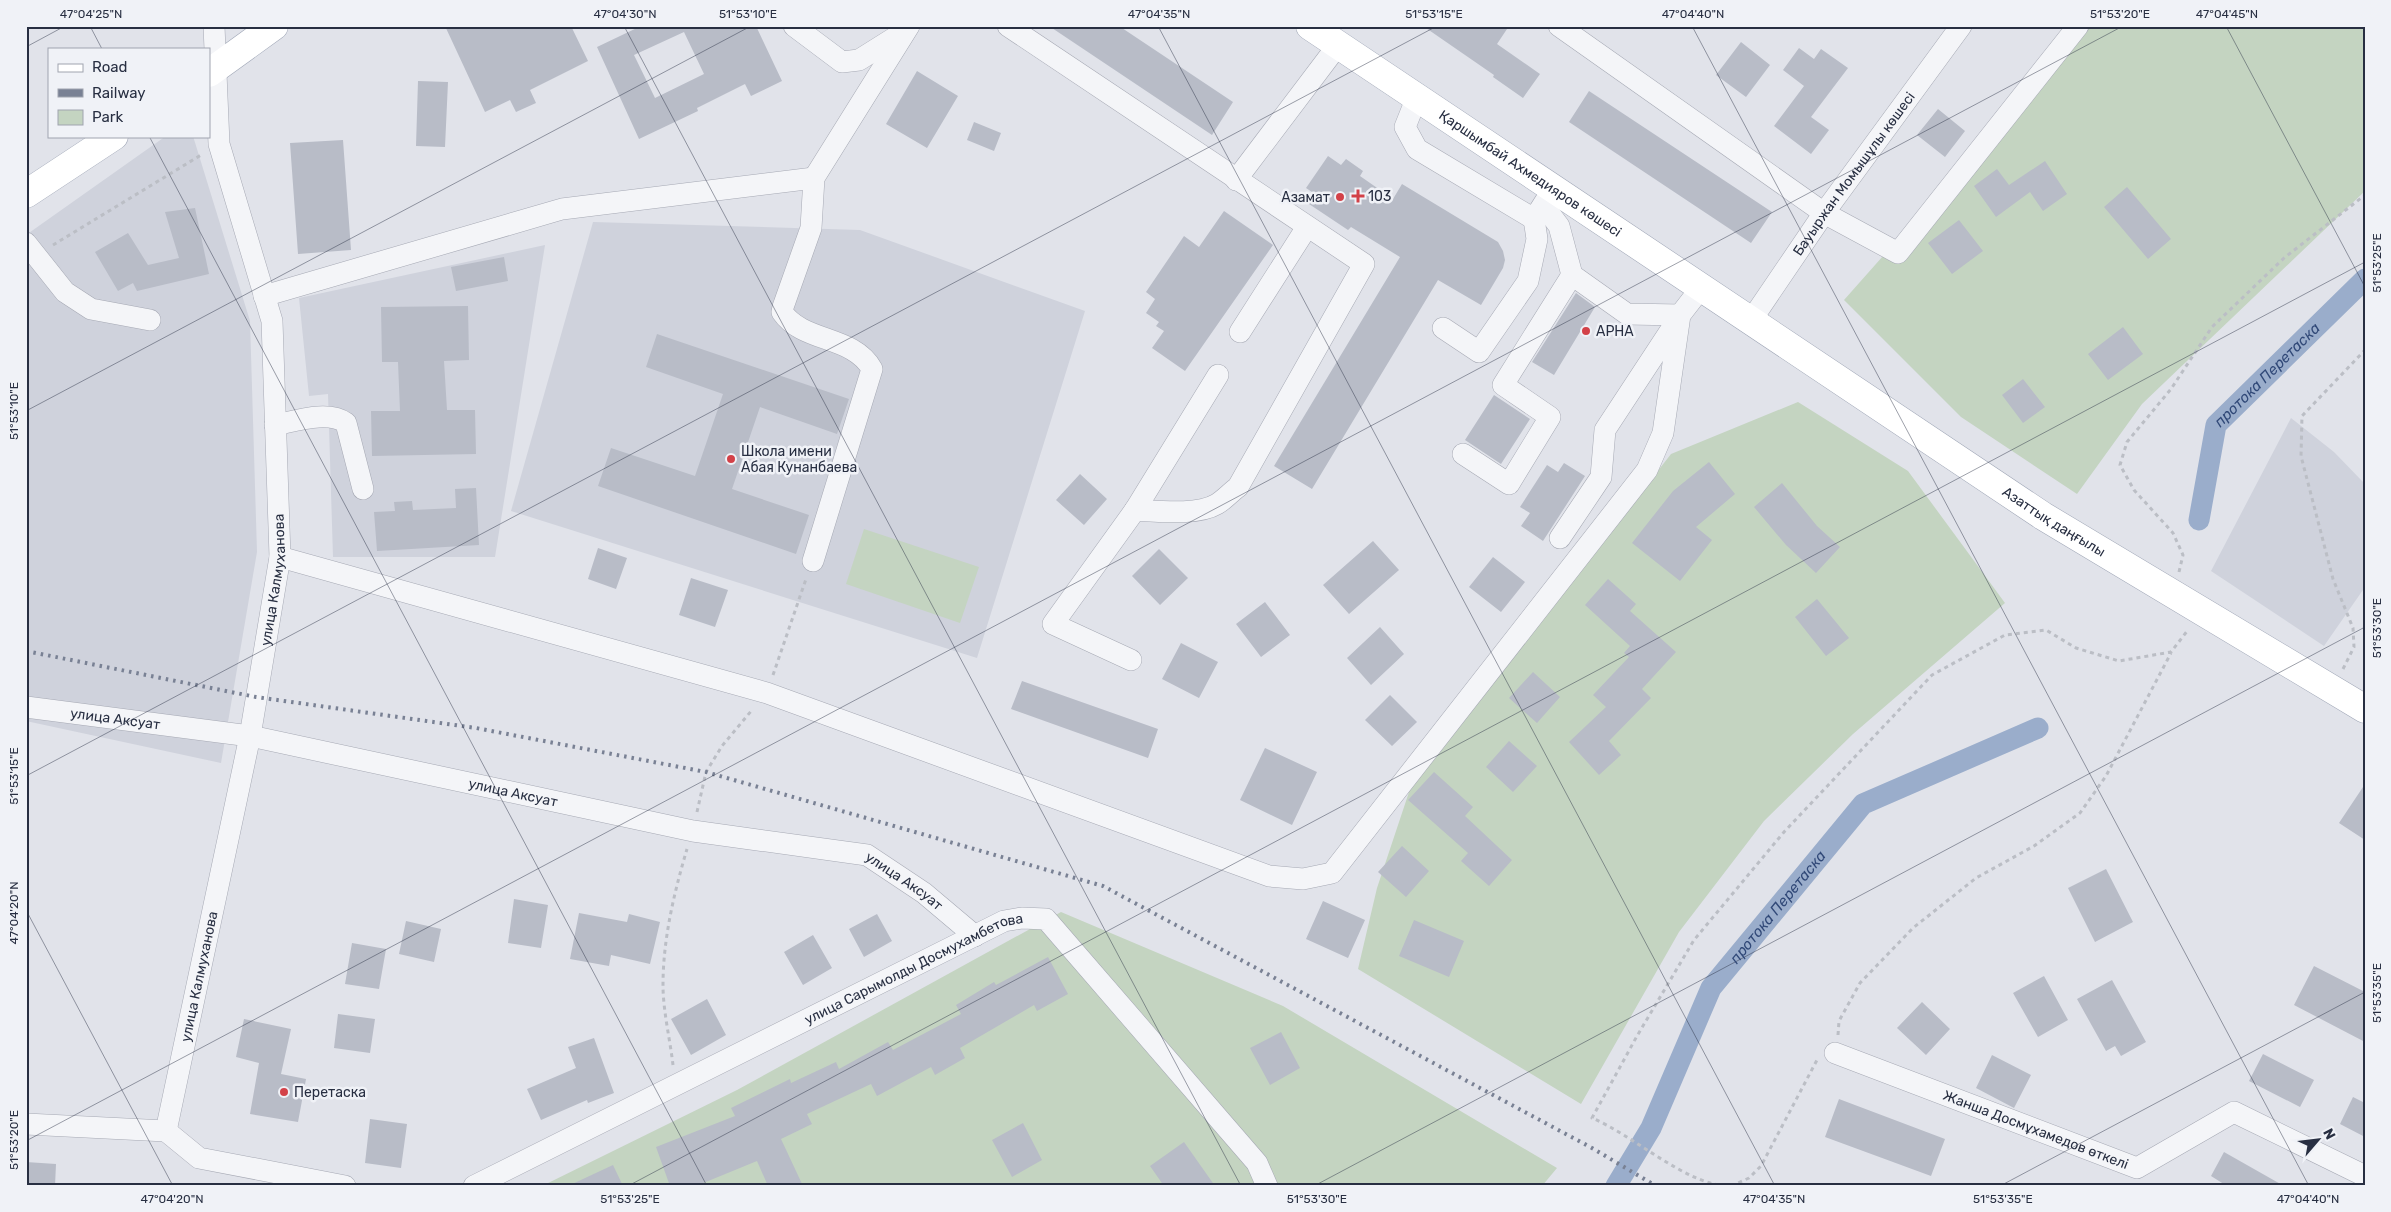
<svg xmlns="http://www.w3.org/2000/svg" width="2391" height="1212" viewBox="0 0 2391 1212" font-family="Rubik,sans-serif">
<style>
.built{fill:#cfd2dc}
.green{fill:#c4d4c1}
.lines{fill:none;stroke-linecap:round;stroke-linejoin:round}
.canal{stroke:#9aadcb;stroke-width:21}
.building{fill:#b8bcc7;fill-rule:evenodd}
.minor-casing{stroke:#a6a9b4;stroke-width:22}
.major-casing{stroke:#9fa6b6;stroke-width:29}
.path{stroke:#bbbec5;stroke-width:3;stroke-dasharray:4 4;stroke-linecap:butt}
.minor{stroke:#f4f5f8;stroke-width:21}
.major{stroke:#fff;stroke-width:28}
.rail{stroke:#798194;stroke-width:4;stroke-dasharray:2.5 5;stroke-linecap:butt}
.ticks{fill:none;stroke:#282f42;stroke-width:1;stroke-opacity:0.45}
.poi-dot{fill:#d34148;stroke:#f0f2f7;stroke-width:2}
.labels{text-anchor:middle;stroke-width:5;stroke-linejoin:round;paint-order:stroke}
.street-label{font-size:14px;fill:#282f42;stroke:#f0f2f7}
.poi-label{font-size:14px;fill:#282f42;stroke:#f0f2f7;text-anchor:start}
.water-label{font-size:15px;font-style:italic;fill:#314978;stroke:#f0f2f7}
.neatline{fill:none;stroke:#282f42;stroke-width:2}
.ticks-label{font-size:12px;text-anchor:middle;fill:#282f42}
</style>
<rect width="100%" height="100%" fill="#e1e3ea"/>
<!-- built -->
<path class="built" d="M 166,136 L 193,136 L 250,321 L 257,552 L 221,763 L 26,721 L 26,235 Z
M 593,222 L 860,230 L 1085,311 L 977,658 L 511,511 Z
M 545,245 L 495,557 L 333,557 L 328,394 L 309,396 L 299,298 Z
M 2291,418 L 2334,452 L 2365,484 L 2365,587 L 2324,646 L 2211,571 Z"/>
<!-- green -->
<path class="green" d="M 2087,26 L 2365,26 L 2365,191 L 2142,404 L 2077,494 L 1961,417 L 1844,300 Z
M 1798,402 L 1908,471 L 2005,603 L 1853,734 L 1764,821 L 1679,932 L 1581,1104 L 1358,969 L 1377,888 L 1410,789 L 1671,454 Z
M 864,529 L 979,567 L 960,623 L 846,584 Z
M 1061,912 L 1283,1006 L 1557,1168 L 1542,1186 L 542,1186 L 737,1090 Z"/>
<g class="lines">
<!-- canal -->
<g class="canal">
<path id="s1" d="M 2199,520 L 2216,425 L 2365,279"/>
<path id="s2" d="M 1616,1186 L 1651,1128 L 1711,988 L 1863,804 L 2038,728"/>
</g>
</g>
<!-- building -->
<path class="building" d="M 445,26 L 571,26 L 588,61 L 530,90 L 536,103 L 516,112 L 510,100 L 485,112 Z
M 641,26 L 756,26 L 782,81 L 751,96 L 745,84 L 697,108 L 698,111 L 639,139 L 597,47 ZM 684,32 L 704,74 L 655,98 L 634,55 Z
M 1049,26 L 1119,26 L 1233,102 L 1212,135 Z
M 1423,26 L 1509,26 L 1497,44 L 1540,74 L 1523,98 L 1493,77 L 1494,75 Z
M 1741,42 L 1770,65 L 1746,97 L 1716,75 Z
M 1799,48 L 1814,59 L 1821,49 L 1848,68 L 1811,117 L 1829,130 L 1811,154 L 1774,126 L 1804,86 L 1783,70 Z
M 917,71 L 958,96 L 927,148 L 886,124 Z
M 418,81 L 448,82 L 445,147 L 416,146 Z
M 1589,91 L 1772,212 L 1751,243 L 1569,122 Z
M 1938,109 L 1965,131 L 1945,157 L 1917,135 Z
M 974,122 L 1001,133 L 994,151 L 967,140 Z
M 343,140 L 351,250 L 298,254 L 290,143 Z
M 1328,156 L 1341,165 L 1346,159 L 1363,171 L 1360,176 L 1393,199 L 1402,184 L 1498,242 L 1503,251 L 1505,260 L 1503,268 L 1481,305 L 1438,280 L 1312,489 L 1274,466 L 1400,257 L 1351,227 L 1348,230 L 1306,202 L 1312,192 L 1306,188 Z
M 2045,161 L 2067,194 L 2043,211 L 2030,192 L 1996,217 L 1974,186 L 1997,169 L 2009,185 Z
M 2127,187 L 2171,239 L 2148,259 L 2104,207 Z
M 195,208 L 209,274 L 137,291 L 133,283 L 118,291 L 95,252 L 128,233 L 148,265 L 179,258 L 165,212 Z
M 1224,211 L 1273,245 L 1185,371 L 1152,348 L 1164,331 L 1156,326 L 1159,322 L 1146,313 L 1155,299 L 1146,292 L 1184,236 L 1199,247 Z
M 1959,220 L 1983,251 L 1952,274 L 1928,243 Z
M 504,257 L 508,281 L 456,291 L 451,267 Z
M 1576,293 L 1595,307 L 1554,375 L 1532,362 Z
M 468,306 L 469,360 L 444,361 L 447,410 L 475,410 L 476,454 L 372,456 L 371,411 L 400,411 L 398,362 L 382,362 L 381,307 Z
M 2123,327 L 2143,354 L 2108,380 L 2088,354 Z
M 657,334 L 849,399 L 837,434 L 760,407 L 732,489 L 809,515 L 796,554 L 598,486 L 611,448 L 695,476 L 723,394 L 646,367 Z
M 2023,379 L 2045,407 L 2023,423 L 2002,395 Z
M 1494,395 L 1530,419 L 1501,464 L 1465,440 Z
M 1709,462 L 1735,494 L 1696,527 L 1712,540 L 1680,581 L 1632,543 L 1673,491 Z
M 1564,463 L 1585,476 L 1543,541 L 1521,526 L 1530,513 L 1520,507 L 1547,465 L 1558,472 Z
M 1080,474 L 1107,499 L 1084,525 L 1056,500 Z
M 1782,483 L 1817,526 L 1840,547 L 1816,573 L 1786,545 L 1754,507 Z
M 476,488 L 479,545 L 377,551 L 374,512 L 395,511 L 394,502 L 412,501 L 413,510 L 456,508 L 455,489 Z
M 1373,541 L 1399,570 L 1349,614 L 1323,585 Z
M 598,548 L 627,558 L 616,589 L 588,579 Z
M 1159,549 L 1188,578 L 1160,605 L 1132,576 Z
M 1493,557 L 1525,582 L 1501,612 L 1469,587 Z
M 691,578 L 728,590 L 715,627 L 679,615 Z
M 1608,579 L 1636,604 L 1630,611 L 1676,652 L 1642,689 L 1651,698 L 1609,741 L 1621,755 L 1599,775 L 1569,742 L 1606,707 L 1593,695 L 1629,657 L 1624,653 L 1630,646 L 1585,605 Z
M 1817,599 L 1849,638 L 1826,656 L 1795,617 Z
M 1265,602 L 1290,635 L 1261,657 L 1236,624 Z
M 1380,627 L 1404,654 L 1371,685 L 1347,658 Z
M 1181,643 L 1218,662 L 1199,698 L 1162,679 Z
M 1533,672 L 1560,697 L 1537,723 L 1509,698 Z
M 1022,681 L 1158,729 L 1148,758 L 1011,709 Z
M 1390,695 L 1417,722 L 1392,746 L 1365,720 Z
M 1509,741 L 1537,766 L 1513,792 L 1486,767 Z
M 1265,748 L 1317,772 L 1292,825 L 1240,800 Z
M 1434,772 L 1473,807 L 1465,816 L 1512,860 L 1489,886 L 1461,861 L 1468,853 L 1408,800 Z
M 2365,784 L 2365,840 L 2339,823 Z
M 1402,846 L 1429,871 L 1406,897 L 1378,872 Z
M 2106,869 L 2133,922 L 2095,942 L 2068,888 Z
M 514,899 L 548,905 L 541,948 L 508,943 Z
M 1323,901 L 1365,920 L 1348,958 L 1306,939 Z
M 579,913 L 627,922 L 629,914 L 660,922 L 650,964 L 611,955 L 609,966 L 570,959 Z
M 877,914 L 892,941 L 864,957 L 849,929 Z
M 1414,920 L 1464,941 L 1449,977 L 1399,956 Z
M 406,921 L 441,929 L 434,962 L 399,954 Z
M 813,935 L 832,968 L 803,985 L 784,952 Z
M 352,943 L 386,949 L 379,989 L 345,984 Z
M 1048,957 L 1068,994 L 1037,1011 L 1034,1005 L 960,1048 L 965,1058 L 935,1075 L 931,1067 L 877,1096 L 871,1084 L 807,1114 L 812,1124 L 781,1139 L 803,1186 L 768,1186 L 757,1161 L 696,1186 L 670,1186 L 656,1147 L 735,1116 L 731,1108 L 790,1079 L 791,1083 L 836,1062 L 839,1069 L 888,1042 L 893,1050 L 961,1014 L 956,1005 L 994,982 L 996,985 Z
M 2314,966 L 2365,992 L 2365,1042 L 2294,1005 Z
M 2044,976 L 2068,1020 L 2038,1037 L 2013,993 Z
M 2112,980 L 2146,1042 L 2121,1056 L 2115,1046 L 2106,1051 L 2077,999 Z
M 707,999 L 726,1035 L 691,1055 L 671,1019 Z
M 1922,1002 L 1950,1029 L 1926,1055 L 1897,1028 Z
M 338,1014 L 375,1019 L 370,1053 L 334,1048 Z
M 244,1019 L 291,1029 L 281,1074 L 306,1079 L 298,1122 L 250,1114 L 259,1063 L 236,1057 Z
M 1281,1032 L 1300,1068 L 1270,1085 L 1250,1048 Z
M 594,1038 L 614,1093 L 588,1103 L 587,1100 L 541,1120 L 527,1089 L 576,1068 L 568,1047 Z
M 2263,1054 L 2314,1080 L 2300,1107 L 2249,1081 Z
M 1992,1055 L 2031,1075 L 2014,1108 L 1976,1088 Z
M 2353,1097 L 2365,1103 L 2365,1137 L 2340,1124 Z
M 1839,1099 L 1945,1139 L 1931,1176 L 1825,1137 Z
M 370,1119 L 407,1124 L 401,1168 L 365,1163 Z
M 1023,1123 L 1042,1160 L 1012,1177 L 992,1140 Z
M 1184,1142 L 1215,1186 L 1164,1186 L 1150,1166 Z
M 2224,1152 L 2284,1186 L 2227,1186 L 2211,1176 Z
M 26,1162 L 56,1164 L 55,1186 L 26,1186 Z
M 613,1165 L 623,1186 L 568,1186 Z"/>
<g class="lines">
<!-- minor casing -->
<g class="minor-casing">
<g id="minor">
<path d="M 794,26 L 842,62 L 859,60 L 902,33"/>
<path d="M 1008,26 L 1364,264 L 1238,487 C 1231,492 1224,500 1217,504 C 1197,516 1157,511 1135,510 L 1053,624 L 1131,660"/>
<path d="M 1559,26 L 1824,213 L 1898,253 L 2078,26"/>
<path d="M 1417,97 L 1405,127 L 1417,149 L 1534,219 L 1553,189"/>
<path d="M 1236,180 L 1338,45"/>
<path d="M 1544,206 L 1559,226 L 1572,275 L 1627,314 L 1680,315"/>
<path d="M 26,243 L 65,292 L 91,309 L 150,320"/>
<path d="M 264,296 L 562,209 L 814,178"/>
<path id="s3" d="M 1750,322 L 1824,213 L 1961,26"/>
<path d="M 1443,328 L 1479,352 L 1528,281 L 1537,239 L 1534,219"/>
<path d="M 1240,332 L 1307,227"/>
<path d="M 275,425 C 296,421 328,410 346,423 L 363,489"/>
<path d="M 1463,454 L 1509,484 L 1550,417 L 1503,385 L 1572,275"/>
<path d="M 1135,510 L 1218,375"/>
<path d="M 1560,538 L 1601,477 L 1605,430 L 1676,322"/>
<path d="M 280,557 L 767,693 L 1269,876 L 1303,879 L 1332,873 L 1647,470 L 1663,433 L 1680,315 L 1701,288"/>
<path d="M 813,561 L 872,369 C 853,335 803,343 782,312 L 783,307 L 811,228 L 814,178 L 909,26"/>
<path id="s4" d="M 26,707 L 250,736 L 693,831 L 867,855 L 924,893 L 975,936"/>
<path id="s5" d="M 1835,1053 L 2137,1168 L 2234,1112 L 2365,1176"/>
<path d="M 26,1124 L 166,1131"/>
<path id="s6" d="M 166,1131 L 250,736 L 280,557 L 272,321 L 219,144 L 214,26"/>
<path d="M 166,1131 L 199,1158 L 345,1186"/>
<path id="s7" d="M 474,1186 L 1004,921 L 1022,918 L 1046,919 L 1257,1163 L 1267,1186"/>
</g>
</g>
<!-- major casing -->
<g class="major-casing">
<g id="major">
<path id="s8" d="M 1310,26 L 2043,516 L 2365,709"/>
<path d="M 209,73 L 274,26"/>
<path d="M 26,194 L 114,136"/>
</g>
</g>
<!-- path -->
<path class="path" d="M 53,245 L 201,155
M 2179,572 L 2183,555 L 2173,533 L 2134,490 L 2120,465 L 2127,442 L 2171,389 L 2212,327 L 2284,258 L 2365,195
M 2343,669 L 2354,647 L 2353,628 L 2333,579 L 2301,456 L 2302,416 L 2365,350
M 773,675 L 806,579
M 697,812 L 706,772 L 722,746 L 752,710
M 1838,1035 L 1839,1021 L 1860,983 L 1913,928 L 1976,878 L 2034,846 L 2080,813 L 2106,776 L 2171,653
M 673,1065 C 670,1039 663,1011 663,985 C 663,939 674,893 687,849
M 1727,1186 C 1685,1184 1633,1135 1592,1118 L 1637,1036 L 1694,940 L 1784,832 L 1932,675 L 2005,635 L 2046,630 L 2076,648 L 2119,661 L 2171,652 L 2188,630
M 1731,1186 L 1749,1178 L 1761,1166 L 1817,1060"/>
<!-- minor -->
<use href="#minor" class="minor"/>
<!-- major -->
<use href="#major" class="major"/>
<!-- rail -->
<path class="rail" d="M 26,651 L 256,697 L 476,728 L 706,772 L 1103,886 L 1592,1148 L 1656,1186"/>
</g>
<!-- ticks -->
<path class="ticks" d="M 90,26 L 102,49M 624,26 L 1241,1186M 1158,26 L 1775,1186M 1692,26 L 2309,1186M 2226,26 L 2365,287M 26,47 L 65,26M 149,136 L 707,1186M 26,411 L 751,26M 26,776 L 1437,26M 26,910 L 173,1186M 26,1141 L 2123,26M 628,1186 L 2365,262M 1314,1186 L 2365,627M 2000,1186 L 2365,992"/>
<!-- markers -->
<g class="poi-dot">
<path d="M1355.5 188.5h5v5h5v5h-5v5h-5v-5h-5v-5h5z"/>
<circle cx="1340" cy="197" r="5"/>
<circle cx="1586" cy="331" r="5"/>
<circle cx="731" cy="459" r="5"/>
<circle cx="284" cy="1092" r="5"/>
</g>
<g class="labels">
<!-- street labels -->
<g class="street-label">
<text dy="5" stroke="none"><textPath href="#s3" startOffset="181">Бауыржан Момышұлы көшесі</textPath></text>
<text dy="5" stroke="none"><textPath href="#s8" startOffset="265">Қаршымбай Ахмедияров көшесі</textPath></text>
<text dy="5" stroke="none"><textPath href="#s8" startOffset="894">Азаттық даңғылы</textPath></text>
<text dy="5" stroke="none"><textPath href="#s6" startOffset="562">улица Калмуханова</textPath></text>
<text dy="5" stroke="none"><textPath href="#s4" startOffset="90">улица Аксуат</textPath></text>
<text dy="5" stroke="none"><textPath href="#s4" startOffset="495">улица Аксуат</textPath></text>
<text dy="5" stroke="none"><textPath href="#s4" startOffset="900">улица Аксуат</textPath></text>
<text dy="5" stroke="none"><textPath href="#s7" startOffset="491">улица Сарымолды Досмухамбетова</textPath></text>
<text dy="5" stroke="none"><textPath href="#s6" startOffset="158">улица Калмуханова</textPath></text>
<text dy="5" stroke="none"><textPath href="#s5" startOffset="215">Жанша Досмұхамедов өткелі</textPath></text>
</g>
<!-- poi labels -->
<g class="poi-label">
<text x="1368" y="201">103</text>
<text x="1330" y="202" text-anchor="end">Азамат</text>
<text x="1596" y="336">АРНА</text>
<text x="741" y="456">Школа имени<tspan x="741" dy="16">Абая Кунанбаева</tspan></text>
<text x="294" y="1097">Перетаска</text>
</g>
<!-- water labels -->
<g class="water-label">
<text dy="5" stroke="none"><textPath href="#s1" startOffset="168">протока Перетаска</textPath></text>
<text dy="5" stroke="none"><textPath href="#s2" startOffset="325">протока Перетаска</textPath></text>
</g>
</g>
<!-- border -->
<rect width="2391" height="1212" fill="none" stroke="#f0f2f7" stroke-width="55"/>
<!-- legend -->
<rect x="48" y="48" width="162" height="90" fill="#f0f2f7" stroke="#a0a4af"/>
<rect x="58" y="64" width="25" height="8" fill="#ffffff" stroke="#a0a4af"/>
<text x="92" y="72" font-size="15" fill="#282f42">Road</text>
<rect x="58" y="89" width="25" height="8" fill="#798194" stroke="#a0a4af"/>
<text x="92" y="98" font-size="15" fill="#282f42">Railway</text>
<rect x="58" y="110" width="25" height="15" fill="#c4d4c1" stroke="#a0a4af"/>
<text x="92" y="122" font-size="15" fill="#282f42">Park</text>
<!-- north arrow -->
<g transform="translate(2318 1140) rotate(62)" stroke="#f0f2f7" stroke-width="4" paint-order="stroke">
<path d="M0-4L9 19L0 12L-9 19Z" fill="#282f42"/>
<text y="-8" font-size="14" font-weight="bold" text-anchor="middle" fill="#282f42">N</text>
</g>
<rect x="28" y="28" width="2336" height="1156" class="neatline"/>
<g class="ticks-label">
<text x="91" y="18">47°04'25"N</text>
<text x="625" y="18">47°04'30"N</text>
<text x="748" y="18">51°53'10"E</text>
<text x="1159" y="18">47°04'35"N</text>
<text x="1434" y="18">51°53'15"E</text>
<text x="1693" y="18">47°04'40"N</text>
<text x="2120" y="18">51°53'20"E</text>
<text x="2227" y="18">47°04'45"N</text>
<text transform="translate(2377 263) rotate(-90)" y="4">51°53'25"E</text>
<text transform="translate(14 411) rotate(-90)" y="4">51°53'10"E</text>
<text transform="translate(2377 628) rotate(-90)" y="4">51°53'30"E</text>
<text transform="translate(14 776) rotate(-90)" y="4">51°53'15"E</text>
<text transform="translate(14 913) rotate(-90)" y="4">47°04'20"N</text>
<text transform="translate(2377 993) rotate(-90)" y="4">51°53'35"E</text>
<text transform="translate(14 1140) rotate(-90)" y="4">51°53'20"E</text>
<text x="172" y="1203">47°04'20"N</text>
<text x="630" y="1203">51°53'25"E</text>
<text x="1317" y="1203">51°53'30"E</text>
<text x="1774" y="1203">47°04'35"N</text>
<text x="2003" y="1203">51°53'35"E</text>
<text x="2308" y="1203">47°04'40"N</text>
</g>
</svg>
